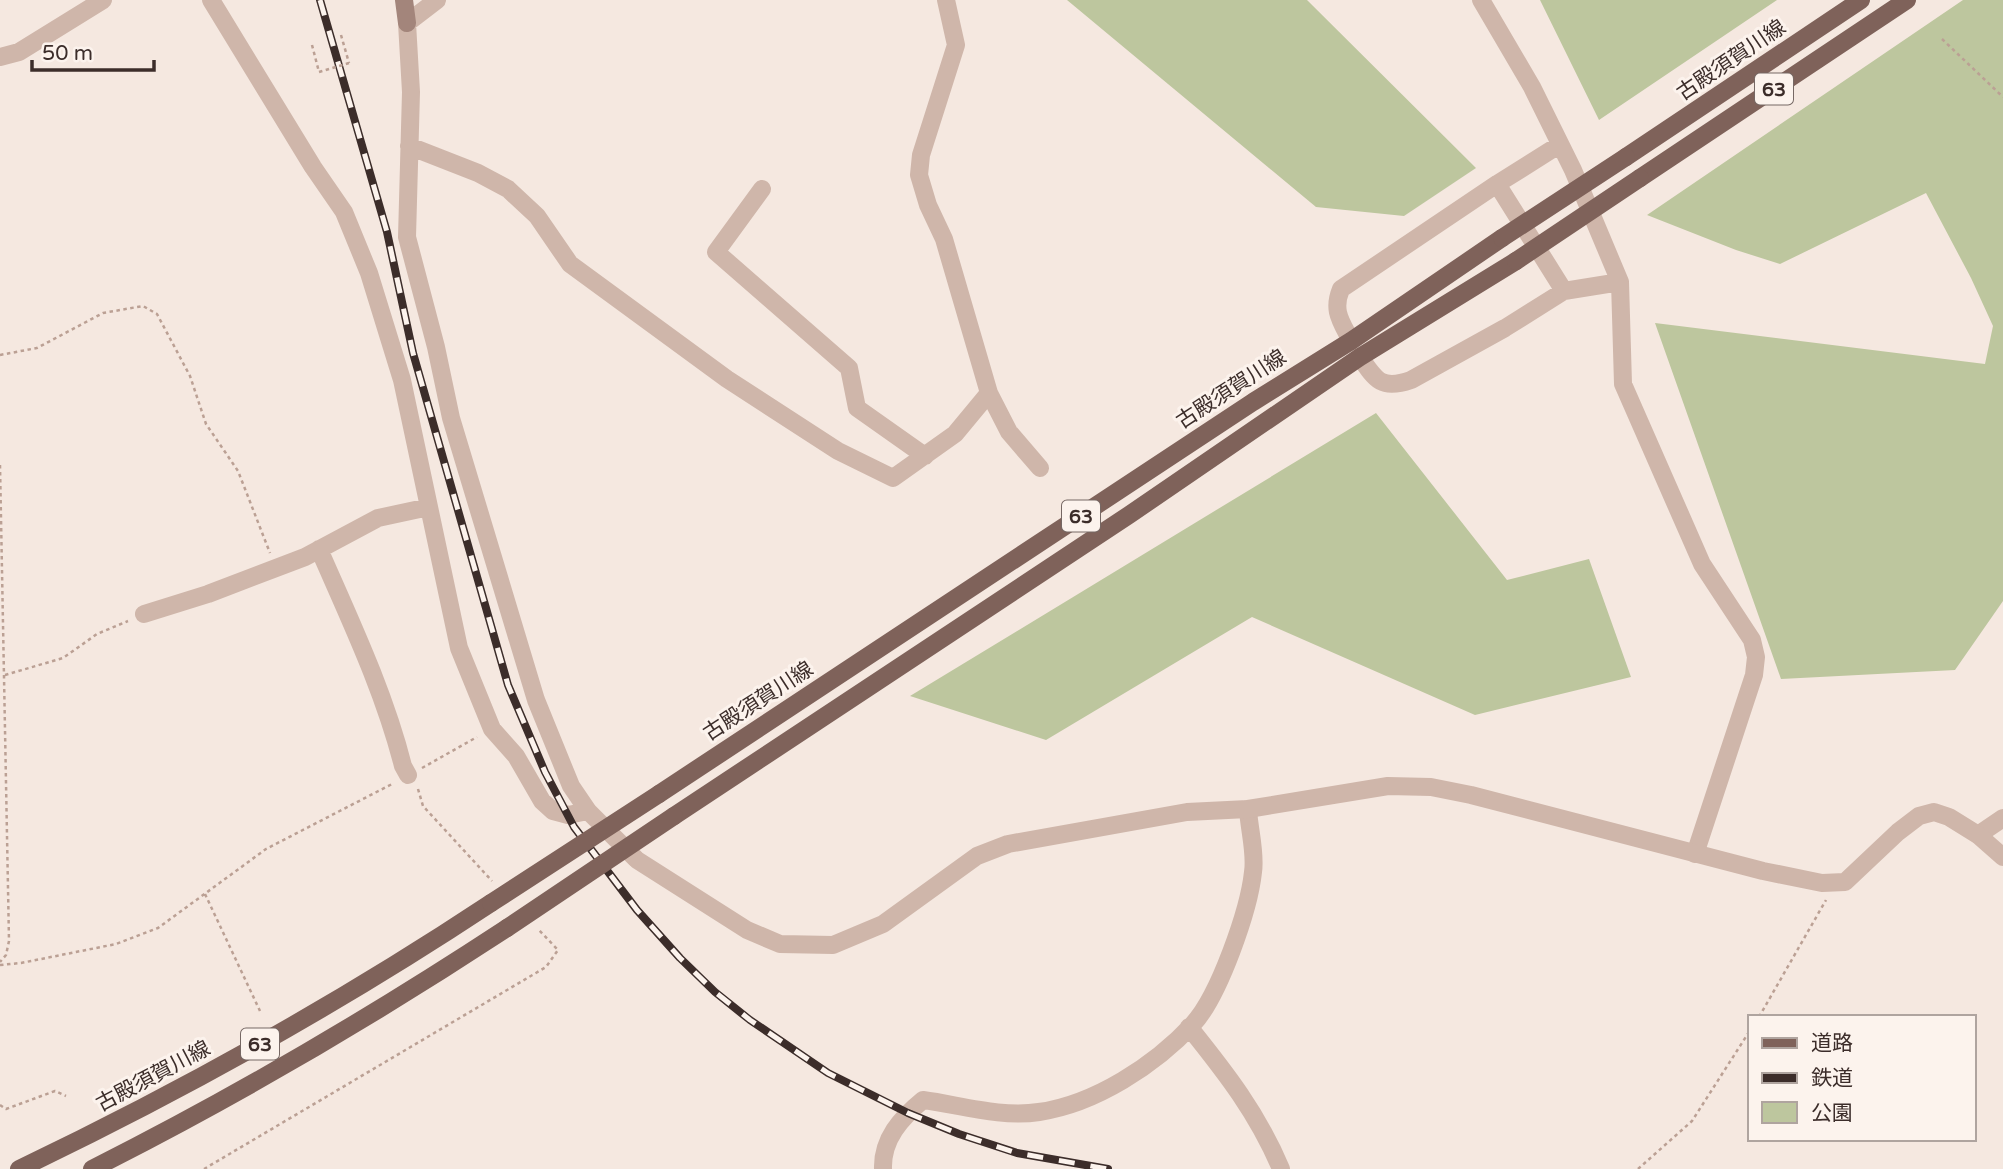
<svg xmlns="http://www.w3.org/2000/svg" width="2003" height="1169" viewBox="0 0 2003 1169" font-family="'Varela Round','Noto Sans JP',sans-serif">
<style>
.green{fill:#bdc69e}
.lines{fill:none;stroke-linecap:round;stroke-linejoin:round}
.path{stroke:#bba094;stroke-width:2.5;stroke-dasharray:3.5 3.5;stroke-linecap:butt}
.minor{stroke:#cfb6aa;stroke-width:18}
.tertiary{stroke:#cfb6aa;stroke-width:18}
.secondary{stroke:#a3857b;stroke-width:18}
.primary{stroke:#7f625a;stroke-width:18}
.rail-casing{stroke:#3c2d2a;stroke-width:8}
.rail{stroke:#fcf3ed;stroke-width:5;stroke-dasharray:16;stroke-linecap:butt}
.path-bridge{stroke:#bba094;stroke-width:2.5;stroke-dasharray:3.5 3.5;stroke-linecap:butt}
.primary-bridge{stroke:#7f625a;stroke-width:18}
.labels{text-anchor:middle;stroke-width:6;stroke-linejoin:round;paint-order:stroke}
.shield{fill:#fcf3ed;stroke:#766864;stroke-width:2}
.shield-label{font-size:19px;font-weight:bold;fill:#3c2d2a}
.street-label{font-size:21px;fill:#3c2d2a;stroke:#fcf3ed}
</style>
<rect width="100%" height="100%" fill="#f5e8e0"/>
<!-- green -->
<path class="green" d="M 1067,0 L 1307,0 L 1476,168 L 1404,216 L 1316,207 Z
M 1540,0 L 1777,0 L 1599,120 Z
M 1963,0 L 2003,0 L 2003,601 L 1955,670 L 1781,679 L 1655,323 L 1985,364 L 1993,326 L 1971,278 L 1926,193 L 1780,264 L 1736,250 L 1647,215 Z
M 1376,413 L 1507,580 L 1589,559 L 1631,677 L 1475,715 L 1252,617 L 1046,740 L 910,696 Z"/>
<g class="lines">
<!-- path -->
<path class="path" d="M 341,35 L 349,63
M 1942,39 L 2003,97
M 312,45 L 319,72
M 0,355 L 37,348 L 103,313 L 143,306 L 157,314 L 190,376 L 206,424 L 238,471 L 270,553
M 0,465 L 9,941 L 6,955 L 0,962
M 5,675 L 63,658 L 97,634 L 128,621
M 422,768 L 477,737
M 418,789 L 423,806 L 492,881
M 205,894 L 260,1011
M 0,965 L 21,963 L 116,944 L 158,928 L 266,849 L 394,783
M 1759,1017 L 1826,900
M 0,1105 L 6,1109 L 55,1091 L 66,1096
M 204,1169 L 546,967 L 558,950 L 538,929
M 1638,1169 L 1692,1121 L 1749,1032"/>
<!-- minor -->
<path class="minor" d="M 211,0 L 313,167 L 344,212 L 369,273 L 402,380 L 459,648 L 492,729 L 516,756 L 542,801 L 553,811 L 568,815 L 588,811
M 437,0 L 407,23 L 411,92 L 407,237 L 436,347 L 451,418 L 536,700 L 571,786 L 588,811 L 635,858
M 946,0 L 956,45 L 921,155 L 919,175 L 928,205 L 944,239 L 989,393 L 1009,432 L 1040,468
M 1481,0 L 1532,87 L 1573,170 L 1620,282 L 1623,384 L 1702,564 L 1752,640 L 1756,657 L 1754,675 L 1695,854
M 0,57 L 19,52 L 103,0
M 409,146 L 478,173 L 508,189 L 537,216 L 570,264 L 727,379 L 838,451 L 893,478 L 955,434 L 989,393
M 1497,184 L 1564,291
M 762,189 L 716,252 L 849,368 L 857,408 L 925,456
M 1351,341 C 1341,321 1332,311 1341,289 L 1497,184 L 1559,145
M 1360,357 C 1376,381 1382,390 1411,380 L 1505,328 L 1564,291 L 1620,282
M 319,549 C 350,620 384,691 403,766 L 408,775
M 144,614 L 208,594 L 305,557 L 378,518 L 429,507
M 1978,835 L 2003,818
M 1189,1027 C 1226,1073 1258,1114 1281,1169
M 883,1169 C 882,1139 901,1118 923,1100 C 960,1105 1002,1118 1039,1112 C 1095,1104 1155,1065 1193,1024 C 1219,996 1249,910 1253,872 C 1256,853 1249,829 1248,809"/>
<!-- tertiary -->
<path class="tertiary" d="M 637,860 L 747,930 L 780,944 L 833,945 L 883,924 L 977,856 L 1008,844 L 1187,812 L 1248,809 L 1388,786 L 1431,787 L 1471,795 L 1763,871 L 1822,883 L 1845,882 L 1898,832 L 1919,816 L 1934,812 L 1949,817 L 1978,835 L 2003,857"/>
<!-- secondary -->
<path class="secondary" d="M 404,0 L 407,23"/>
<!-- primary -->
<path class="primary" d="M 1626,157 L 1861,0
M 1640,178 L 1907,0
M 659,794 L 1253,402 L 1351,341 L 1502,238
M 674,816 L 1129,515 L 1360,357 L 1516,261
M 19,1169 C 182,1091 340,1003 491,903
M 92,1169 C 235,1097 373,1016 507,928"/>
<!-- rail casing -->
<g class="rail-casing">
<path id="rail" d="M 320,0 L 387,232 L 413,353 L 508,685 L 545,772 L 574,827 L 637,910 L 680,958 L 715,992 L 750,1020 L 828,1073 L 908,1113 L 959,1134 L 1017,1153 L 1108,1169"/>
</g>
<!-- rail -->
<use href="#rail" class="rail"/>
<!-- path-bridge -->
<path class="path-bridge" d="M 319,72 L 349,63"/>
<!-- primary-bridge -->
<path class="primary-bridge" d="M 1502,238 L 1626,157
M 1516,261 L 1640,178
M 491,903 L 659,794
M 507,928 L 674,816"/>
</g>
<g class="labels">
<!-- shield labels -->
<g class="shield">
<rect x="1755" y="73.5" width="38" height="31" rx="5"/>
<rect x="1062" y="500.5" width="38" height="31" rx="5"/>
<rect x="241" y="1028.5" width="38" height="31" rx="5"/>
</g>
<g class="shield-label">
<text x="1774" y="96">63</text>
<text x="1081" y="523">63</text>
<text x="260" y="1051">63</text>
</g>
<!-- street labels -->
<g class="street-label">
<text transform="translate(1731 60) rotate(-34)" y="7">古殿須賀川線</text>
<text transform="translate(1231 389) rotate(-33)" y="7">古殿須賀川線</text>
<text transform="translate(758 701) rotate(-33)" y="7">古殿須賀川線</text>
<text transform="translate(153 1076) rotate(-28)" y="7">古殿須賀川線</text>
</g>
</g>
<!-- legend -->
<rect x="1748" y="1015" width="228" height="126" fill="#fcf3ed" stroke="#afa49f" stroke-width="2"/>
<rect x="1762" y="1038" width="35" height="10" fill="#7f625a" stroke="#afa49f" stroke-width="2"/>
<text x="1811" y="1050" font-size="21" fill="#3c2d2a">道路</text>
<rect x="1762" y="1073" width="35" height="10" fill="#3c2d2a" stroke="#afa49f" stroke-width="2"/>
<text x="1811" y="1085" font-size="21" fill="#3c2d2a">鉄道</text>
<rect x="1762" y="1102" width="35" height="21" fill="#bdc69e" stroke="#afa49f" stroke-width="2"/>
<text x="1811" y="1120" font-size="21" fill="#3c2d2a">公園</text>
<!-- scale -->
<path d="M32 60v10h122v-10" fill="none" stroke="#3c2d2a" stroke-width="3.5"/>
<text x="42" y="60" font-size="21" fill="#3c2d2a" stroke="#fcf3ed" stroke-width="5" paint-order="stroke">50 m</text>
</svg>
